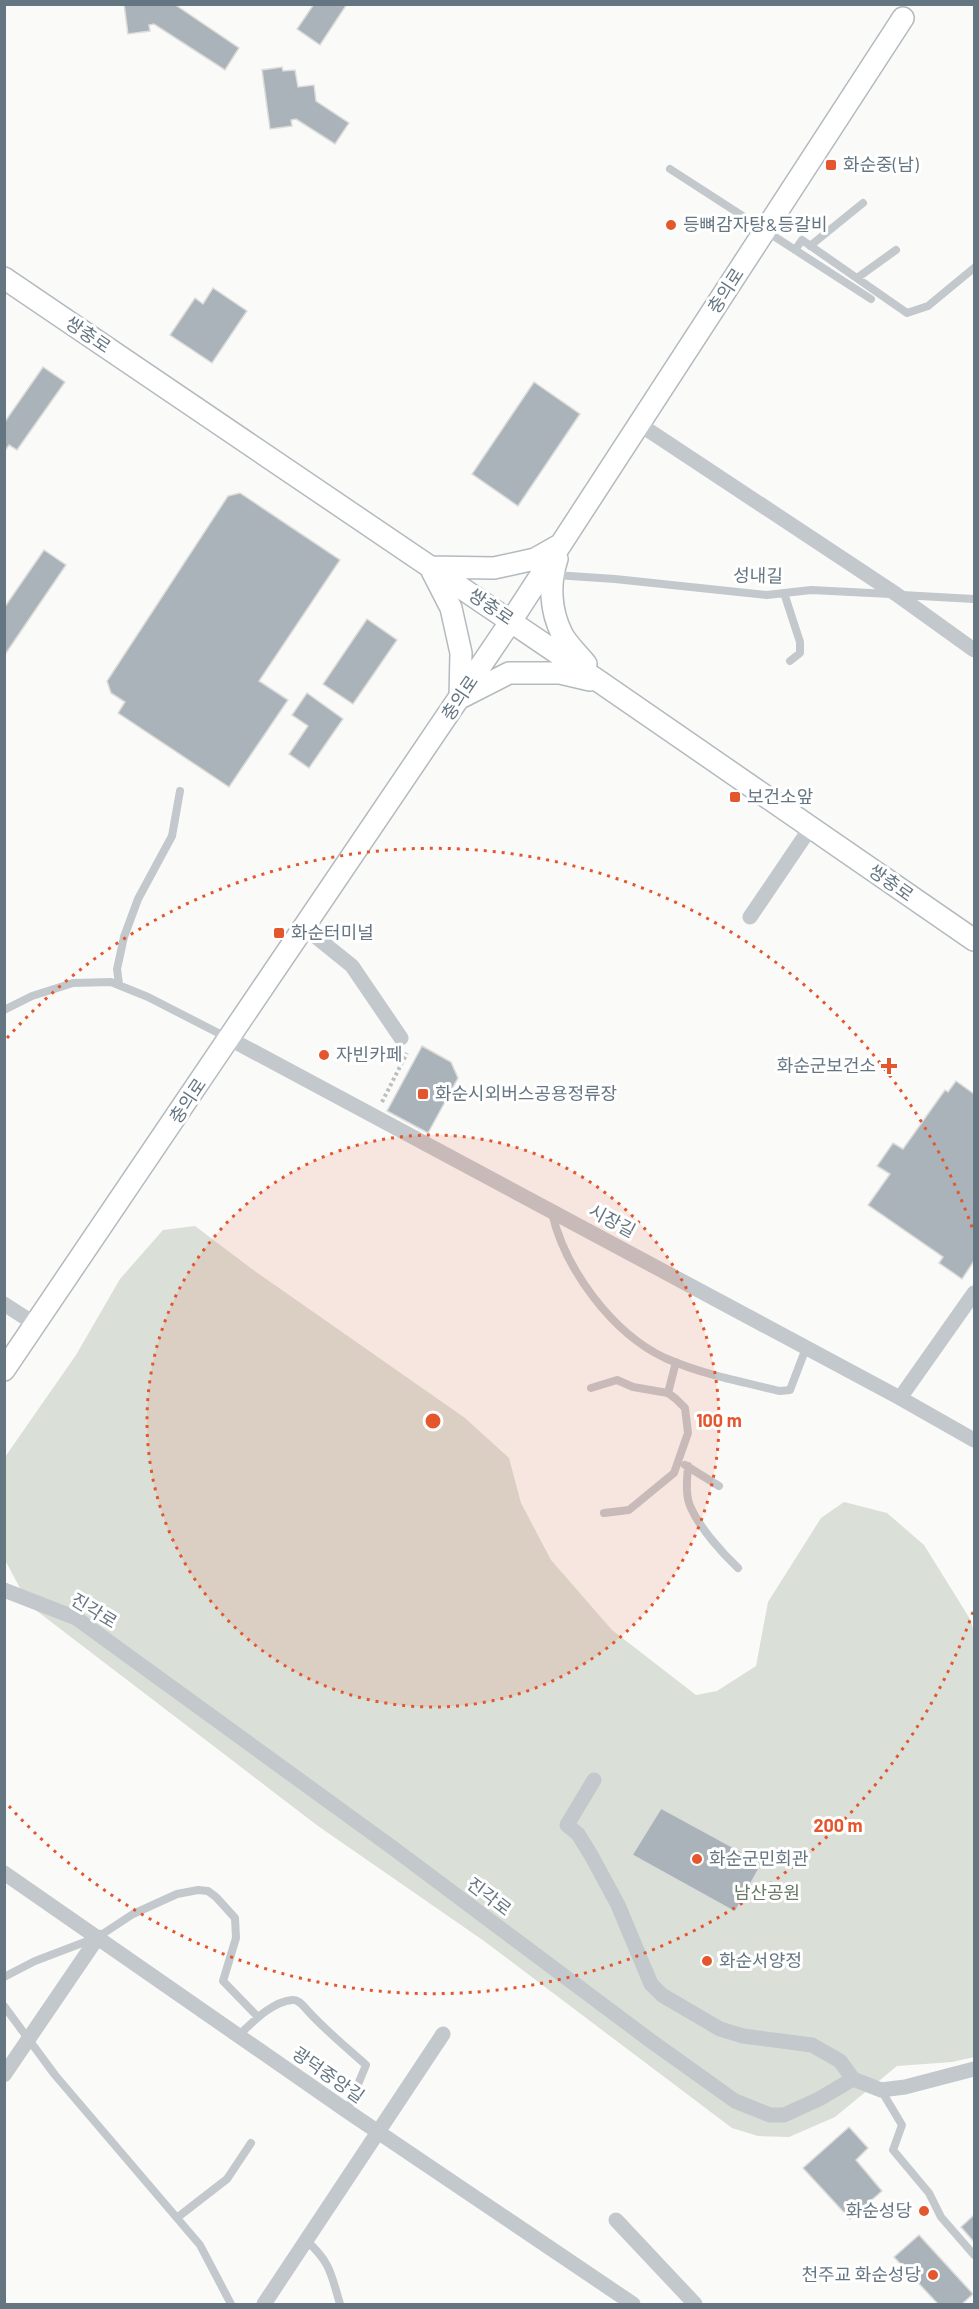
<svg xmlns="http://www.w3.org/2000/svg" width="979" height="2309" viewBox="0 0 979 2309" font-family="Barlow,'Noto Sans KR',sans-serif">
<style>
.green{fill:#dadfd7}
.building{fill:#aab3b9;stroke:#dcdcda;stroke-width:1.5}
.lines{fill:none;stroke-linecap:round;stroke-linejoin:round}
.secondary-casing{stroke:#b3babf;stroke-width:24}
.path{stroke:#bbbfc2;stroke-width:4;stroke-dasharray:3 3;stroke-linecap:butt}
.lane{stroke:#c3c8cc;stroke-width:8}
.street{stroke:#c3c8cc;stroke-width:15}
.secondary{stroke:#fff;stroke-width:21}
.ring{fill:none;stroke:#e4572e;stroke-width:3;stroke-dasharray:3 6}
.poi-dot{fill:#e4572e;stroke:#fff;stroke-width:2}
.labels{text-anchor:middle;stroke-width:6;stroke-linejoin:round;paint-order:stroke}
.poi-label{font-size:18px;fill:#657683;stroke:#fff;text-anchor:start}
.street-label{font-size:18px;fill:#657683;stroke:#fff}
.park-label{font-size:18px;fill:#687a64;stroke:#fff}
.centre{fill:#e4572e;stroke:#fff;stroke-width:3}
.ring-label{font-size:18px;text-anchor:middle;font-weight:bold;fill:#e4572e;stroke:#fff;stroke-width:6;stroke-linejoin:round;paint-order:stroke}
</style>
<rect width="100%" height="100%" fill="#fafaf8"/>
<!-- green -->
<path class="green" d="M 195,1226 L 252,1269 L 465,1418 L 509,1458 L 521,1503 L 551,1560 L 612,1630 L 696,1695 L 717,1691 L 756,1666 L 768,1602 L 821,1518 L 844,1502 L 887,1513 L 924,1545 L 970,1619 L 974,1632 L 974,2057 L 952,2062 L 897,2066 L 835,2117 L 789,2137 L 758,2136 L 732,2128 L 484,1941 L 318,1826 L 29,1605 L 5,1560 L 5,1457 L 76,1355 L 120,1279 L 163,1230 Z"/>
<!-- building -->
<path class="building" d="M 124,4 L 174,4 L 239,48 L 225,70 L 154,24 L 149,25 L 150,31 L 128,34 Z
M 314,4 L 347,4 L 320,45 L 297,29 Z
M 282,67 L 283,71 L 295,70 L 298,87 L 314,85 L 316,101 L 349,123 L 335,144 L 296,119 L 291,120 L 292,126 L 270,129 L 262,70 Z
M 213,288 L 247,311 L 212,363 L 170,335 L 195,298 L 203,304 Z
M 43,367 L 65,382 L 17,450 L 9,445 L 4,452 L 4,423 Z
M 534,382 L 580,414 L 518,506 L 472,474 Z
M 240,493 L 340,560 L 259,681 L 288,700 L 229,787 L 118,713 L 125,702 L 111,693 L 107,681 L 228,496 Z
M 44,550 L 66,565 L 4,656 L 4,608 Z
M 367,619 L 397,640 L 353,704 L 323,684 Z
M 307,693 L 343,719 L 309,768 L 289,754 L 308,726 L 292,715 Z
M 422,1046 L 451,1062 L 458,1078 L 428,1133 L 387,1111 Z
M 956,1081 L 974,1094 L 974,1261 L 962,1279 L 939,1263 L 943,1257 L 868,1205 L 890,1174 L 877,1166 L 893,1143 L 903,1149 L 945,1090 L 948,1092 Z
M 661,1808 L 762,1863 L 735,1912 L 632,1855 Z
M 849,2127 L 868,2148 L 856,2160 L 882,2191 L 850,2219 L 803,2168 Z
M 974,2215 L 974,2242 L 961,2227 Z
M 919,2235 L 973,2294 L 962,2304 L 938,2304 L 894,2257 Z"/>
<g class="lines">
<!-- secondary casing -->
<g class="secondary-casing">
<path id="secondary" d="M 4,278 L 600,682 L 974,940
M 558,546 L 535,559 L 494,568 L 430,567 L 451,608 L 461,653 L 460,698 L 509,673 L 560,673 L 590,680
M 557,559 C 549,583 550,610 562,634 C 567,644 578,654 586,664
M 4,1370 L 511,621 L 903,18"/>
</g>
<!-- path -->
<path class="path" d="M 382,1102 L 407,1053"/>
<!-- lane -->
<path class="lane" d="M 670,169 L 871,299
M 810,246 L 863,203
M 795,250 L 802,240 L 907,313 L 928,306 L 974,268
M 857,278 L 896,250
M 555,575 L 615,579 L 767,595 L 811,590 L 890,594
M 784,593 L 800,642 L 800,653 L 790,661
M 902,595 L 974,599
M 119,984 L 117,969 L 124,937 L 138,899 L 172,836 L 180,791
M 4,1010 L 32,996 L 73,983 L 111,982 L 148,997 L 228,1038
M 552,1213 C 565,1269 612,1333 665,1358 C 701,1374 742,1382 780,1391 L 790,1390 L 806,1348
M 591,1388 L 617,1380 L 633,1387 L 668,1393 L 676,1399 L 685,1408 L 688,1433 L 674,1473 L 629,1510 L 604,1513
M 668,1393 L 676,1362
M 685,1465 L 719,1486
M 688,1466 C 687,1480 685,1496 691,1508 C 700,1528 722,1553 738,1568
M 4,1977 L 35,1961 L 98,1937 L 133,1914 L 177,1894 L 198,1890 L 208,1891 L 216,1897 L 235,1918 L 236,1938 L 223,1981 L 258,2017
M 4,2006 L 55,2075 L 200,2245 L 231,2304
M 238,2036 C 252,2023 271,2002 292,2000 C 299,1999 303,2006 307,2010 C 325,2030 346,2047 366,2065 L 347,2111
M 881,2090 L 902,2125 L 893,2150 L 929,2193 L 941,2217 L 974,2255
M 178,2217 L 227,2179 L 251,2143
M 306,2240 C 331,2263 331,2274 340,2304"/>
<!-- street -->
<path class="street" d="M 639,424 L 896,594 L 974,650
M 750,917 L 811,827
M 305,928 L 352,966 L 401,1038
M 230,1039 L 900,1398 L 974,1440
M 4,1304 L 35,1324
M 900,1398 L 974,1293
M 4,1590 L 76,1618 L 393,1848 L 651,2041 L 735,2101 L 770,2115 L 784,2115 L 819,2099 L 853,2079 L 881,2090 L 905,2087 L 974,2069
M 594,1780 L 567,1825 L 578,1834 L 591,1855 L 618,1905 L 651,1984 L 662,1995 L 720,2029 L 743,2036 L 812,2045 L 840,2061 L 853,2079
M 4,1873 L 347,2111 L 633,2304
M 4,2075 L 98,1937
M 616,2220 L 695,2304
M 264,2304 L 443,2034"/>
<!-- secondary -->
<use href="#secondary" class="secondary"/>
</g>
<!-- distance rings -->
<circle cx="433" cy="1421" r="286" fill="#e4572e" fill-opacity=".12"/>
<g class="ring">
<circle cx="433" cy="1421" r="286"/>
<path d="M973 1612A573 573 0 0 1 7 1804M7 1038A573 573 0 0 1 973 1230"/>
</g>
<!-- markers -->
<g class="poi-dot">
<rect x="825" y="159" width="12" height="12" rx="3"/>
<circle cx="671" cy="225" r="6"/>
<rect x="729" y="791" width="12" height="12" rx="3"/>
<rect x="273" y="927" width="12" height="12" rx="3"/>
<circle cx="324" cy="1055" r="6"/>
<path d="M886 1057h6v6h6v6h-6v6h-6v-6h-6v-6h6z"/>
<rect x="417" y="1088" width="12" height="12" rx="3"/>
<circle cx="697" cy="1859" r="6"/>
<circle cx="707" cy="1961" r="6"/>
<circle cx="924" cy="2211" r="6"/>
<circle cx="933" cy="2275" r="6"/>
</g>
<g class="labels">
<!-- poi labels -->
<g class="poi-label">
<text x="843" y="171">화순중(남)</text>
<text x="683" y="231">등뼈감자탕&amp;등갈비</text>
<text x="747" y="803">보건소앞</text>
<text x="291" y="939">화순터미널</text>
<text x="336" y="1061">자빈카페</text>
<text x="876" y="1072" text-anchor="end">화순군보건소</text>
<text x="435" y="1100">화순시외버스공용정류장</text>
<text x="709" y="1865">화순군민회관</text>
<text x="719" y="1967">화순서양정</text>
<text x="912" y="2217" text-anchor="end">화순성당</text>
<text x="921" y="2281" text-anchor="end">천주교 화순성당</text>
</g>
<!-- street labels -->
<g class="street-label">
<text transform="translate(726 291) rotate(-57)" y="6">충의로</text>
<text transform="translate(88 335) rotate(34)" y="6">쌍충로</text>
<text transform="translate(758 576) rotate(1)" y="6">성내길</text>
<text transform="translate(491 607) rotate(34)" y="6">쌍충로</text>
<text transform="translate(460 698) rotate(-56)" y="6">충의로</text>
<text transform="translate(891 883) rotate(35)" y="6">쌍충로</text>
<text transform="translate(188 1101) rotate(-56)" y="6">충의로</text>
<text transform="translate(612 1221) rotate(28)" y="6">시장길</text>
<text transform="translate(94 1611) rotate(31)" y="6">진각로</text>
<text transform="translate(489 1897) rotate(37)" y="6">진각로</text>
<text transform="translate(328 2075) rotate(35)" y="6">광덕중앙길</text>
</g>
<!-- park labels -->
<g class="park-label">
<text x="767" y="1899">남산공원</text>
</g>
</g>
<circle cx="433" cy="1421" r="9" class="centre"/>
<g class="ring-label">
<text x="719" y="1427">100 m</text>
<text x="838" y="1832">200 m</text>
</g>
<!-- border -->
<rect width="979" height="2309" fill="none" stroke="#657683" stroke-width="12"/>
</svg>
